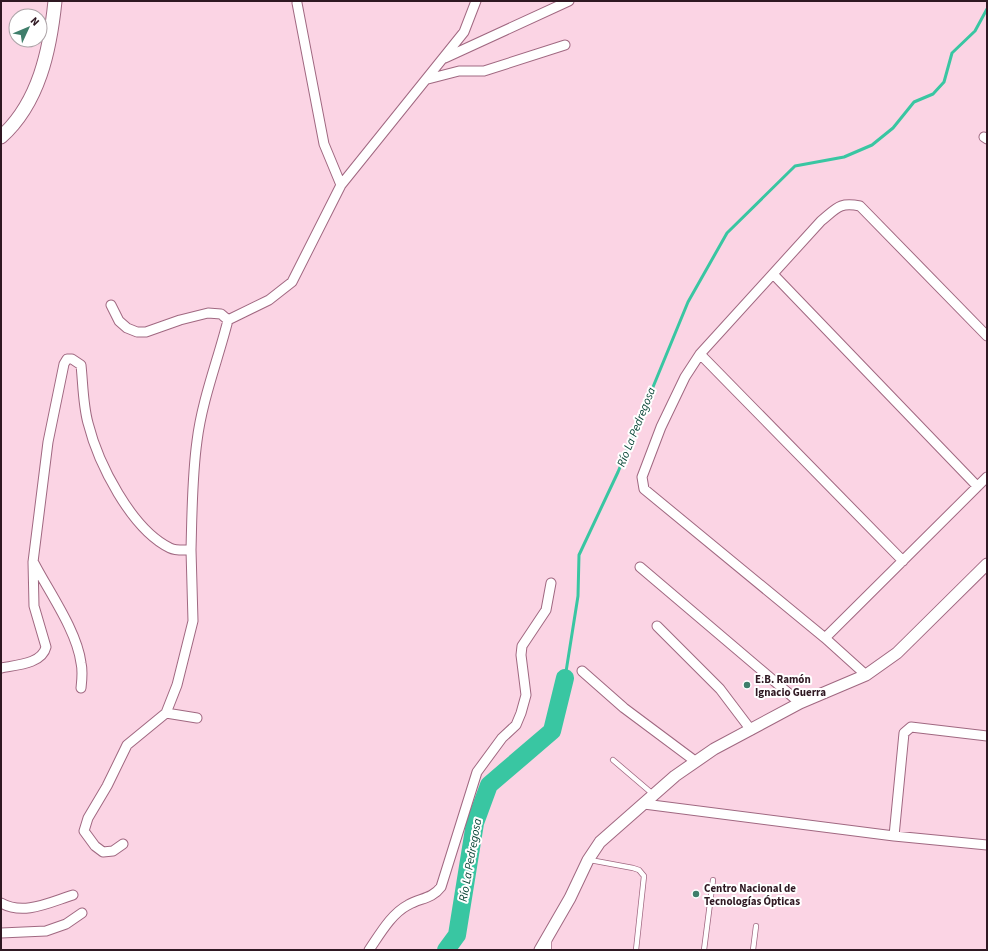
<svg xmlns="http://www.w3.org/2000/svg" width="988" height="951" viewBox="0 0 988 951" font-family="'Source Sans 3',sans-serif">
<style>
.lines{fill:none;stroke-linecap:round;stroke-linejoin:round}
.stream{stroke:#39c6a2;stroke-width:3}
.river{stroke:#39c6a2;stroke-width:18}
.service-casing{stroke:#a06881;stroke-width:6}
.minor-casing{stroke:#a06881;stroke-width:11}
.tertiary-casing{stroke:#a06881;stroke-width:13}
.secondary-casing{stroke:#a06881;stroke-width:15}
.service{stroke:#fff;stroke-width:4.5}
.minor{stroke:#fff;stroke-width:9}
.tertiary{stroke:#fff;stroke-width:11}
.secondary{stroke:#fff;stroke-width:13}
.poi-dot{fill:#3f7e6b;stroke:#fff;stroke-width:1.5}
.labels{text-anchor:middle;stroke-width:4;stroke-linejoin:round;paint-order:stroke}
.poi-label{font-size:11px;font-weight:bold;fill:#2f1822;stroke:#fff;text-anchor:start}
.water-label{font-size:12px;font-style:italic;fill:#0b4738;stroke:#fff}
</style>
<rect width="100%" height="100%" fill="#fbd4e4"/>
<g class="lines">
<!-- stream -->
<path class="stream" d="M 565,678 L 578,596 L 579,555 L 618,472 L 688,302 L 727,233 L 795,166 L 844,157 L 872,145 L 893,128 L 914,102 L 933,94 L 944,82 L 952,53 L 975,31 L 987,9"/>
<!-- river -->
<path class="river" d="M 446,950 L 457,935 L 475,823 L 489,785 L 552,731 L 565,678"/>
<!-- service casing -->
<g class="service-casing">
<path id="service" d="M 613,760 L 654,795
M 590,860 L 633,868 L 639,870 L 644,876 L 636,950
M 549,940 L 549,950
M 704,950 L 713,880
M 753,950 L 756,926"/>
</g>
<!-- minor casing -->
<g class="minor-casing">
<path id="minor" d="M 297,3 L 324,144 L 341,185
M 445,58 L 569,1
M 428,79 L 459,71 L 484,71 L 565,45
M 984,137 L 987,139
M 773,274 L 977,486
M 111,305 L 119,321 L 127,328 L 137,332 L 146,332 L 180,320 L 208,313 L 221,314 L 228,320
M 700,354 L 903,561
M 34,563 C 49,592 77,631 81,663 C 83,671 82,679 81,688
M 640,567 L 800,703
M 657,626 L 720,689 L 751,730
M 825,638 L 987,477
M 1,668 C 16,665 42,664 46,647 L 34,606 L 33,562 L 48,442 L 64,364 L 67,359 L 72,359 L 81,365 C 83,384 83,405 88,423 C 98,463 131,529 170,548 C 176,551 184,550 191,550 C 192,514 192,477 197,441 C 202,400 218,360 228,320 L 269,300 L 292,282 L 341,185 L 464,32 L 476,1
M 582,671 L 624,708 L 695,761
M 866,675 L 825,638 L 644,489 L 642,477 L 661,427 L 685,377 L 700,354 L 821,221 C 837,208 839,202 860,206 L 987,336
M 166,713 L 197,718
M 644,804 L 894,836 L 987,845
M 894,836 L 904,733 L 911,727 L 987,736
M 123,844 L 113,851 L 103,852 L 95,846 L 84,831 L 88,818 L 107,786 L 127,745 L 166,713 L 177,685 L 193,621 L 191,550
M 1,903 C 24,916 50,902 73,895
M 1,933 L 46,931 L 66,924 L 82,913
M 369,950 C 380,934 391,914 408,905 C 420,898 432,899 441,887 L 477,772 L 502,738 L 516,725 L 521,713 L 526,695 L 521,655 L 522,646 L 546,610 L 551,583"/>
</g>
<!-- tertiary casing -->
<g class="tertiary-casing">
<path id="tertiary" d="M 540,950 L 570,898 L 588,860 L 600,842 L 675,776 L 714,749 L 800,703 L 866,675 L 897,653 L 987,564"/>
</g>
<!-- secondary casing -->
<g class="secondary-casing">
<path id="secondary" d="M 1,137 C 39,103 50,50 55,1"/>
</g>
<!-- service -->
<use href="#service" class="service"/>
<!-- minor -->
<use href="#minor" class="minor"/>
<!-- tertiary -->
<use href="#tertiary" class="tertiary"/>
<!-- secondary -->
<use href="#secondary" class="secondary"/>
</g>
<!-- markers -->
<g class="poi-dot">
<circle cx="747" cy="685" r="4"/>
<circle cx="696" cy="894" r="4"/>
</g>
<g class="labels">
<!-- poi labels -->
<g class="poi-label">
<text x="755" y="683">E.B. Ramón<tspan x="755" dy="13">Ignacio Guerra</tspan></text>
<text x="704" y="892">Centro Nacional de<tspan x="704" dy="13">Tecnologías Ópticas</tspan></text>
</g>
<!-- water labels -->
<g class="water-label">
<text transform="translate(636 427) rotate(-68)" y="4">Río La Pedregosa</text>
<text transform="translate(470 860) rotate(-80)" y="4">Río La Pedregosa</text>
</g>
</g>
<!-- border -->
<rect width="988" height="951" fill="none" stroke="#2f1822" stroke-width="4"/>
<!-- north arrow -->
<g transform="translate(28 28) rotate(46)"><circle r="19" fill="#ffffff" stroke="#aca3a7"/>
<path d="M0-3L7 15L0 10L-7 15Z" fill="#3f7e6b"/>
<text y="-6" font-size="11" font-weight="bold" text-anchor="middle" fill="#2f1822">N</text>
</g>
</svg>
